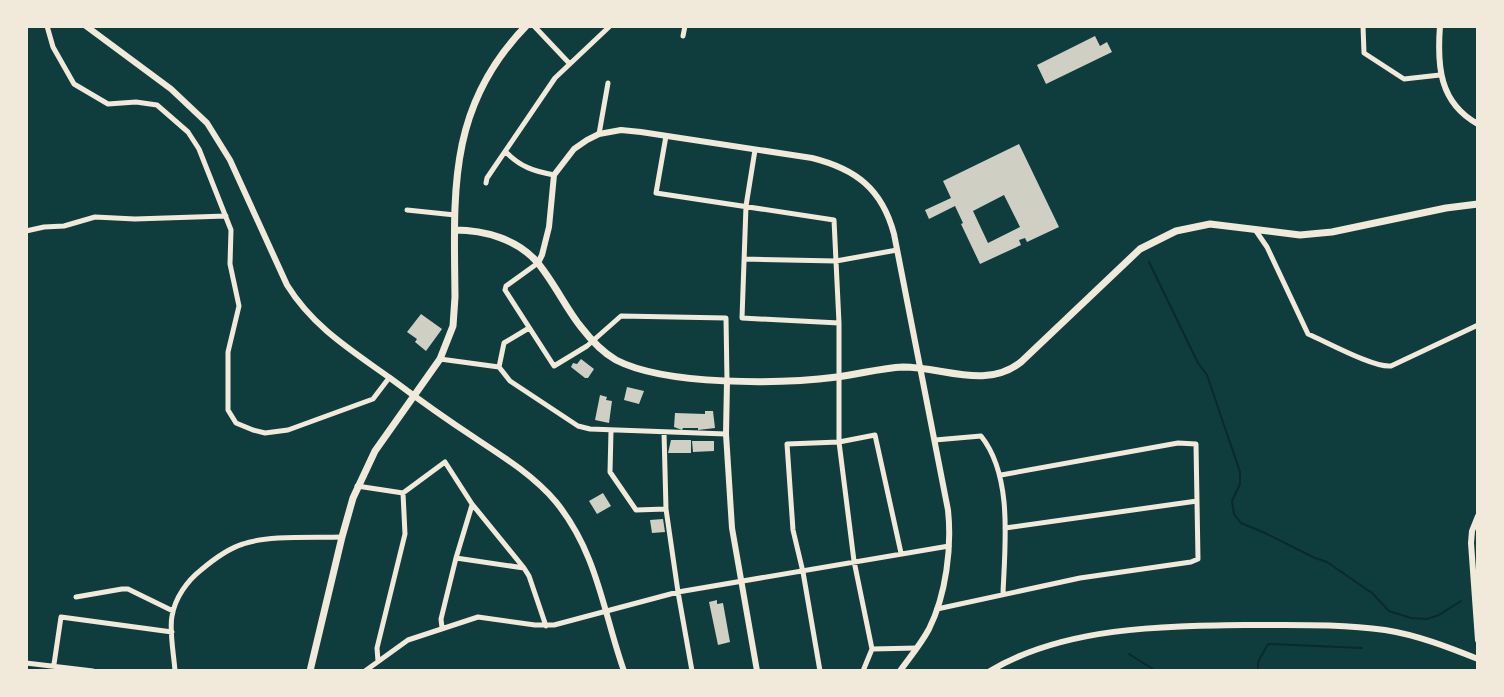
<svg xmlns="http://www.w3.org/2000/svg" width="1504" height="697" viewBox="0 0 1504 697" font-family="Quicksand,sans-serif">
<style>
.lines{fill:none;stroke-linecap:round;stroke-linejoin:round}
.stream{stroke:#0a2a2b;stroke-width:2}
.building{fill:#cfcfc3;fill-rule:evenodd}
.minor{stroke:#f1e9da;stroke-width:5}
.tertiary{stroke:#f1e9da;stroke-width:6}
.secondary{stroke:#f1e9da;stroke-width:6}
.primary{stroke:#f1e9da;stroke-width:7}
</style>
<rect width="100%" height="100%" fill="#0f3d3e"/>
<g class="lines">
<!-- stream -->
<path class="stream" d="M 1149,262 L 1198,363 L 1207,375 L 1240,472 L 1240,484 L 1232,501 L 1234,514 L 1241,523 L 1265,533 L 1315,558 L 1327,562 L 1372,593 L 1389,611 L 1411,618 L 1427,619 L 1439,615 L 1461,601
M 1129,654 L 1156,671
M 1258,671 L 1258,662 L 1268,644 L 1362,648"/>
</g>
<!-- building -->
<path class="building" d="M 1095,36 L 1100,46 L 1107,42 L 1112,52 L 1046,84 L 1037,65 Z
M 1019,144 L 1059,227 L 1027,242 L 1025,238 L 1019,240 L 1021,245 L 980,264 L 961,224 L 963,223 L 955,206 L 929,219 L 925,210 L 951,198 L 943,181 ZM 1004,195 L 1020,227 L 988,243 L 973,211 Z
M 421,314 L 442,329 L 426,351 L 415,342 L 417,339 L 407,332 Z
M 581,359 L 594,369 L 588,378 L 585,378 L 571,367 L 573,363 L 577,364 Z
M 627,387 L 644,391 L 639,404 L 624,400 Z
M 600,395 L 607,397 L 606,400 L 612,401 L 609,423 L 595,420 Z
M 705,411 L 713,411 L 715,428 L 698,430 L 698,428 L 683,428 L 682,430 L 674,427 L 675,413 L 705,414 Z
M 671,440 L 691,440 L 691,453 L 668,453 Z
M 692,441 L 714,441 L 714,451 L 693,452 Z
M 603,493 L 611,506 L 597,514 L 589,501 Z
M 663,519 L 665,532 L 652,533 L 650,520 Z
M 717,600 L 717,604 L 723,603 L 730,642 L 718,645 L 709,602 Z"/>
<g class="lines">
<!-- minor -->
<path class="minor" d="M 47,26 L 53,47 L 74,84 L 108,104 L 136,102 L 157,105 L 188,132 L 199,149 L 231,230 L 230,264 L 239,306 L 228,352 L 228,410 L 236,423 L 253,430 L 265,433 L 288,430 L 373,399 L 389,378
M 534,26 L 569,63
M 1363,26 L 1364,53 L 1404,79 L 1440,75
M 683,36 L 685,26
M 599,134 L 608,83
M 666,136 L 656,193 L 834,220 L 839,323 L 839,442 L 854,561 L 872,649 L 863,671
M 755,150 L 746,206 L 742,318 L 839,323
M 506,152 C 520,167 534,171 554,175
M 486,183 L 487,178 L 555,78 L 610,26
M 407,210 L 455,215
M 26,231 L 44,227 L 64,226 L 95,217 L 135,219 L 226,216
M 1256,231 L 1267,247 L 1308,334 C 1327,342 1374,368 1391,366 L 1478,325
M 744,259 L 836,261 L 897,250
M 538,263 L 506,286 L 505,290 L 554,366 L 587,346 L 621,316 L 726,318 L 727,381
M 440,359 L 499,367 L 510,381 L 578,426 L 590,429 L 726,434
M 499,367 L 504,343 L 529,328
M 611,431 L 610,472 L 636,510 L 666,509
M 664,432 L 666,509 L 678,592 L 692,671
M 935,440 L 981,436 C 1013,476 1005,544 1003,593
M 357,486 L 403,493 L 445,462 L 472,504 L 524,568 L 456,558
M 1005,528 L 1197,501
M 524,568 L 529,576 L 546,626
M 76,597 L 122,589 L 128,589 L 173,611
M 937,609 L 1080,578 L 1191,562 L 1198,559 L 1196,444 L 1178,443 L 1001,475
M 442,628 L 441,619 L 456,558 L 472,505
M 872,649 L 917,648
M 378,661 L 377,648 L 405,534 L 403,493
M 26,663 L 93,671
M 53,671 L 61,617 L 172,632
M 175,671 C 174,656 169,629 172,616 C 175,598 187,581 201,570 C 214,559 227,549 243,544 C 269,535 313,538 342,537
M 365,671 L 408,640 L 478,617 L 535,625 L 554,625 L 678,592 L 949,546
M 820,671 L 803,572 L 793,530 L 787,444 L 839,442 L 875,435 L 901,553"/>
<!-- tertiary -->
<path class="tertiary" d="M 1440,26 C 1437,65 1439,103 1478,124
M 538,263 L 542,255 L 549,227 L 554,175 L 574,149 L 587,140 L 599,134 L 621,130 L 641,132 L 812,158 C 856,169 882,189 894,234 L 948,510 C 952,547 946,595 929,629 C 921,644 910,657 900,671
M 727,381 L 726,434 L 732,528 L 757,671"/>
<!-- secondary -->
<path class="secondary" d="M 86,26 L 171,89 L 207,123 L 230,160 L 287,285 C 313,327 351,350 390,378 C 418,399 446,419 475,438 C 504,457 534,476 556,502 C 598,554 603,612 624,671
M 1478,516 L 1472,531 L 1471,543 L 1478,640
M 990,671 C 1067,625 1170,626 1257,625 C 1299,625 1343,624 1385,630 C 1417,635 1448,647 1478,659"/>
<!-- primary -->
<path class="primary" d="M 455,230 C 484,230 517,239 537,262 C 554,282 565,307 581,327 C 591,340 602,352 616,360 C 666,386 781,384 837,377 C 860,374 881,368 903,367 C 944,367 985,390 1021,362 L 1140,249 L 1176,231 L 1210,224 L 1300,235 L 1332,232 L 1446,208 L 1478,204
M 310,671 L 342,537 L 353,498 L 375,451 L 440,359 L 453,326 L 455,297 C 454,193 447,107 526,26"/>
</g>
<!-- border -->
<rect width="1504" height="697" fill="none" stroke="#f1e9da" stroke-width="56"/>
</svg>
